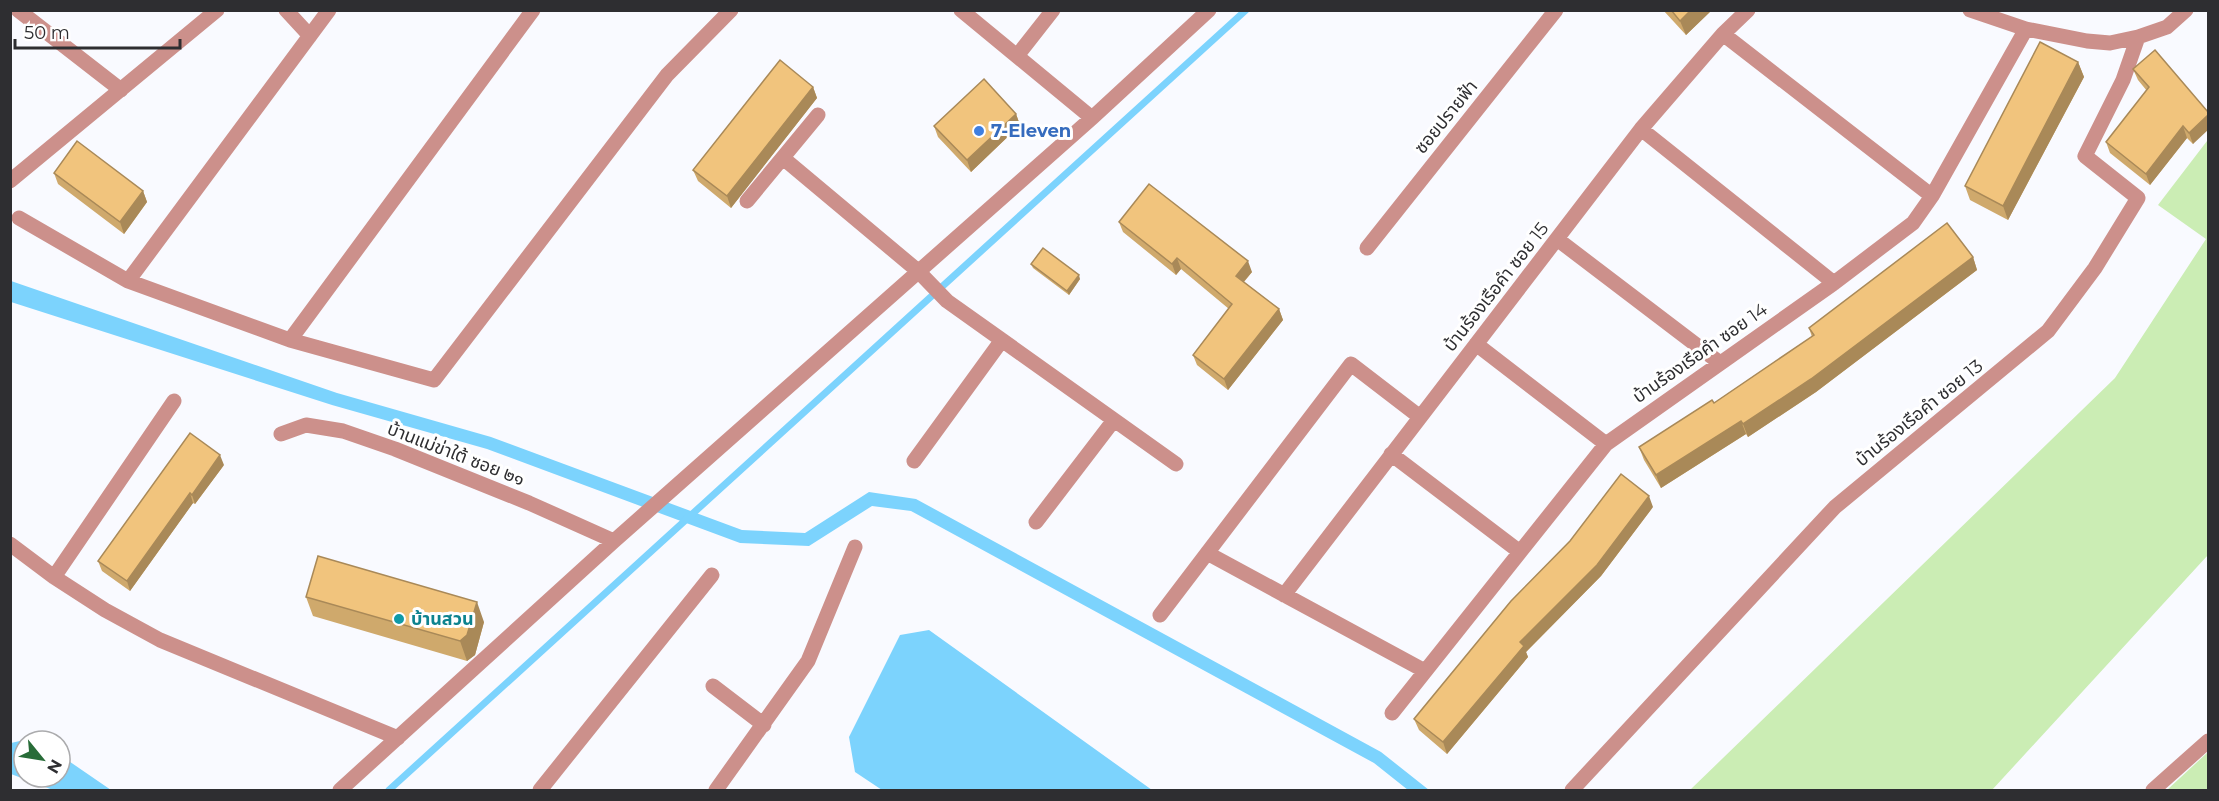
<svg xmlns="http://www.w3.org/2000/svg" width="2219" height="801" viewBox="0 0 2219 801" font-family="Montserrat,'Noto Sans Thai',sans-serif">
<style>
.green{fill:#cbedb4}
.water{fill:#7cd3fd}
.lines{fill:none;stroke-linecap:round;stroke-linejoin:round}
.stream{stroke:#7cd3fd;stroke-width:7}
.minor{stroke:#cc908b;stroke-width:15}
.wall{fill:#cfa96c}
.shaded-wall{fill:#a98958}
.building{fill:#f1c47d;stroke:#a98958;stroke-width:1.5}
.shop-dot{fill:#3f7fe0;stroke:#fff;stroke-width:2}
.culture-dot{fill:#0f9aa8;stroke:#fff;stroke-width:2}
.labels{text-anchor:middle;stroke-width:6;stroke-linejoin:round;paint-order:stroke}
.street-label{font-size:18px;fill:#2e2e31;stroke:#fff}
.shop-label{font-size:18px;font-weight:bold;fill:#366cbe;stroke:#fff;text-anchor:start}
.culture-label{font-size:18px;font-weight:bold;fill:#0d838f;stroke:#fff;text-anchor:start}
</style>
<rect width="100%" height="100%" fill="#f9faff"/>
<!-- green -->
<path class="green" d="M 2207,141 L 2208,555 L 1992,790 L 1690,790 L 2115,378 L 2206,239 L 2158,205 Z
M 2208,752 L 2208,790 L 2167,790 Z"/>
<!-- water -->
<path class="water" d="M 11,281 L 337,393 L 491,437 L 742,530 L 805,533 L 869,492 L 916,499 L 1381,752 L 1429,790 L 1408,790 L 1374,763 L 911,511 L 872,506 L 809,546 L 740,543 L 487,449 L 332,405 L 11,302 Z
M 929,630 L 1152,790 L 882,790 L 855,772 L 849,737 L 900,635 Z
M 24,740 L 30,741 L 24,741 L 24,777 L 60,777 L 60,755 L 111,790 L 53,790 L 11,774 L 11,743 Z"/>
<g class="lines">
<!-- stream -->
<path class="stream" d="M 389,790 L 1246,10"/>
<!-- minor -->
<path class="minor" d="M 18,10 L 121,90
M 286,10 L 310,36
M 961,10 L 1092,118
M 1970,10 L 2026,29 L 2087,41 L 2110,43 L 2138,37 L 2167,27 L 2186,10
M 1723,34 L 1932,196
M 1017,56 L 1053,10
M 1641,129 L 1834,283
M 783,158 L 918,271 L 947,301 L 1176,464
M 10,181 L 217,10
M 747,201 L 818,115
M 19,218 L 128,281 L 290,340 L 434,380 L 667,75 L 731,10
M 1557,239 L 1720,363
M 1367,248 L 1556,10
M 128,281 L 329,10
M 290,340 L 533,10
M 1476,344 L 1606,444
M 281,434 L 306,425 L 343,431 L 395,449 L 529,503 L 614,541
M 1391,454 L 1520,552
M 914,461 L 1002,340
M 1036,522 L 1114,420
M 10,544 L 54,577 L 105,610 L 160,640 L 398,738
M 1207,553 L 1425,671
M 54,577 L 174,401
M 1284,595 L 1641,129 L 1723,34 L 1748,10
M 1160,615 L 1351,364 L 1420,417
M 713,686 L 764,725
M 1392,713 L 1606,444 L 1834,283 L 1913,223 L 1932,196 L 2026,29
M 340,790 L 614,541 L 1092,118 L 1209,10
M 540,790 L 712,575
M 716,790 L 808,661 L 855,547
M 1572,790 L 1835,507 L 2048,331 L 2095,268 L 2138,198 L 2085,156 L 2123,80 L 2138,37
M 2153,790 L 2208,741"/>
</g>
<!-- wall -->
<path class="wall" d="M 1663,10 L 1712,10 L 1686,35 Z
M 2078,62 L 2084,77 L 2008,220 L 1970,200 L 1965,186 Z
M 2133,69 L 2208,112 L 2193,144 L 2187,138 L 2150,185 L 2110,153 L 2106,142 L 2147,91 L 2138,80 Z
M 813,87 L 817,98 L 731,208 L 698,181 L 693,170 Z
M 1016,114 L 1020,125 L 971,172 L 938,137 L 934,126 Z
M 54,173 L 143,191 L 147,202 L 124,234 L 58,184 Z
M 1119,222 L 1252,272 L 1244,282 L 1279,309 L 1283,320 L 1228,390 L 1197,365 L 1193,355 L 1229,309 L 1181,269 L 1176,275 L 1123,232 Z
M 1973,257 L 1977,270 L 1816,392 L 1748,437 L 1746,434 L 1661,488 L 1644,460 L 1639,447 L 1714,403 L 1812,337 L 1809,328 Z
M 1031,264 L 1080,279 L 1069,295 L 1033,268 Z
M 224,465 L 195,504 L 193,503 L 130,591 L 102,571 L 98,561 Z
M 1653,507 L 1601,576 L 1526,652 L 1528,657 L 1447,754 L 1419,730 L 1414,719 Z
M 306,597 L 484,622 L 475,655 L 467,661 L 313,616 Z"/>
<!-- shaded-wall -->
<path class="shaded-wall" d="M 1691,10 L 1712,10 L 1686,35 L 1680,21 Z
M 2078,62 L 2084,77 L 2008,220 L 2003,206 Z
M 813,87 L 817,98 L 731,208 L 727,196 Z
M 1016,114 L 1020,125 L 971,172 L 967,160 Z
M 2208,115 L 2208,130 L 2193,144 L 2189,133 Z
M 2183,126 L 2187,138 L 2150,185 L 2146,174 Z
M 143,191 L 147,202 L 124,234 L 120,222 Z
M 1973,257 L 1977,270 L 1816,392 L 1748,437 L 1743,424 Z
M 1177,258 L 1181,269 L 1176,275 L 1172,264 Z
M 1248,261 L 1252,272 L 1240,286 L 1236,276 Z
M 1079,275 L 1080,279 L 1069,295 L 1067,291 Z
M 1279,309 L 1283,320 L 1228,390 L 1224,379 Z
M 1741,421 L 1746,434 L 1661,488 L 1656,475 Z
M 220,455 L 224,465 L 195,504 L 192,495 Z
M 190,493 L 193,503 L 130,591 L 127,581 Z
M 1649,496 L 1653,507 L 1601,576 L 1526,652 L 1528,657 L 1447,754 L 1443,742 L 1520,642 Z
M 477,602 L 484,622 L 475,655 L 467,661 L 460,641 Z"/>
<!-- building -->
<path class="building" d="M 1671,10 L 1691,10 L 1680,21 Z
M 2040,42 L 2078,62 L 2003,206 L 1965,186 Z
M 2155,50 L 2208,112 L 2208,115 L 2189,133 L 2183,126 L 2146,174 L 2106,142 L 2149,87 L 2133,69 Z
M 780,60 L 813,87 L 727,196 L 693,170 Z
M 984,79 L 1016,114 L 967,160 L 934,126 Z
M 77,141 L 143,191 L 120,222 L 54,173 Z
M 1149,184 L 1248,261 L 1236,276 L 1279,309 L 1224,379 L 1193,355 L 1232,304 L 1177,258 L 1172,264 L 1119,222 Z
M 1947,223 L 1973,257 L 1811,379 L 1743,424 L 1741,421 L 1656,475 L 1639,447 L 1712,400 L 1714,403 L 1814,335 L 1809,328 Z
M 1043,248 L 1079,275 L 1067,291 L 1031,264 Z
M 190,433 L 220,455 L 192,495 L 190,493 L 127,581 L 98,561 Z
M 1621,474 L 1649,496 L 1597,565 L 1520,642 L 1524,646 L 1443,742 L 1414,719 L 1511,601 L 1570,541 Z
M 318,556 L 477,602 L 467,635 L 460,641 L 306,597 Z"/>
<!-- markers -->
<circle class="shop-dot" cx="979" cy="131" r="6"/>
<circle class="culture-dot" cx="399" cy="619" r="6"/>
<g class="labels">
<!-- street labels -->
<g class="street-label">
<text transform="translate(1446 117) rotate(-51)" y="6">ซอยปรายฟ้า</text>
<text transform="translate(1496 287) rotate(-52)" y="6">บ้านร้องเรือคำ ซอย 15</text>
<text transform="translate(1700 353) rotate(-35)" y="6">บ้านร้องเรือคำ ซอย 14</text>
<text transform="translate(1919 413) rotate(-39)" y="6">บ้านร้องเรือคำ ซอย 13</text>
<text transform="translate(456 454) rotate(21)" y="6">บ้านแม่ข่าใต้ ซอย ๒๑</text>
</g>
<!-- shop labels -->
<g class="shop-label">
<text x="991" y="137">7-Eleven</text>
</g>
<!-- culture labels -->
<g class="culture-label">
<text x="411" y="625">บ้านสวน</text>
</g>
</g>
<!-- border -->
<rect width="2219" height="801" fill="none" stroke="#2e2e31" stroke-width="24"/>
<!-- north arrow -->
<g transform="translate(42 759) rotate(120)"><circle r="28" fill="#ffffff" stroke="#ababad" stroke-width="1.5"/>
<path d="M0-4.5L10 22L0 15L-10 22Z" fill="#286c38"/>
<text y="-9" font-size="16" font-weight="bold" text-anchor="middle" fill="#2e2e31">N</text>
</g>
<!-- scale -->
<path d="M15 39v9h165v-9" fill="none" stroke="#2e2e31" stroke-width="3"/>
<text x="24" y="39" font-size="18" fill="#2e2e31" stroke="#ffffff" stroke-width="4.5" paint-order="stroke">50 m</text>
</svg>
